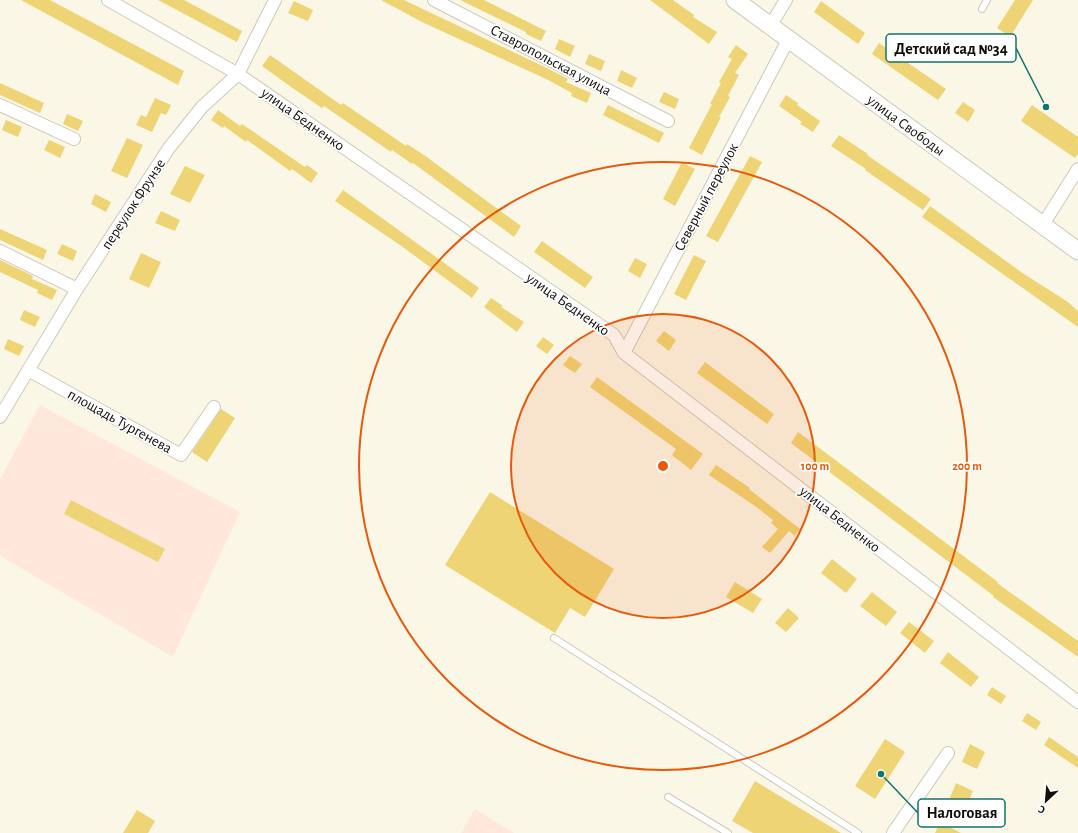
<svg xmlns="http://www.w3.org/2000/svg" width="1078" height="833" viewBox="0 0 1078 833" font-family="'Alegreya Sans',sans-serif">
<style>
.industrial{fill:#ffe7dc}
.building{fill:#eed475}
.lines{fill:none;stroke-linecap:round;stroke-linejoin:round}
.service-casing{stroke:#cdc9ba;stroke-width:8}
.minor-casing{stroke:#cdc9ba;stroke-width:14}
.secondary-casing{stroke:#cdc9ba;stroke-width:19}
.service{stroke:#fff;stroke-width:6}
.minor{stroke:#fff;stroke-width:12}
.secondary{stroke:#fff;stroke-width:17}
.ring{fill:none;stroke:#e8590c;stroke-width:2}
.labels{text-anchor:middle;stroke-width:3.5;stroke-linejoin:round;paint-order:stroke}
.street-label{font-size:15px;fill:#110f0a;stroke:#fff}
.centre{fill:#e8590c;stroke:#fff;stroke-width:2}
.ring-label{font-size:12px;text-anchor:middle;font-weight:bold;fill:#e8590c;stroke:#fff;stroke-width:3.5;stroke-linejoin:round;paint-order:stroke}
.leader{fill:none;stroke:#0f766e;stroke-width:1.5}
.callout-dot{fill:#0f766e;stroke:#fff;stroke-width:1.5}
.callout{fill:#fff;stroke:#0f766e;stroke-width:1.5}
.callout-label{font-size:16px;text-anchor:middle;font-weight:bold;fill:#110f0a}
</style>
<rect width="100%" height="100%" fill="#fbf7e7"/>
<!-- industrial -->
<path class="industrial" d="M 40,405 L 240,512 L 173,657 L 0,556 L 0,479 Z
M 475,809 L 514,833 L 461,833 Z"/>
<!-- building -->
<path class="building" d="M 21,0 L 50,0 L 184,71 L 178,85 Z
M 158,0 L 184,0 L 242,31 L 237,42 Z
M 381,0 L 404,0 L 547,68 L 568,79 L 566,82 L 591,93 L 587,103 L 571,96 L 572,93 L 548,80 L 422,22 Z
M 460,0 L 484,0 L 546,31 L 541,41 L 526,34 L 526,32 Z
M 650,0 L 673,0 L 694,15 L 693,17 L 717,32 L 709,44 Z
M 1015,0 L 1033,0 L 1010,37 L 997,28 Z
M 294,1 L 313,10 L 308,21 L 288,13 Z
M 821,1 L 865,33 L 858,44 L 814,12 Z
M 559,39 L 575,46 L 570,57 L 555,49 Z
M 879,43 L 946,89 L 938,100 L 872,54 Z
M 736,45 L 748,54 L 735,73 L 739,75 L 728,96 L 730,97 L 719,117 L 721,117 L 702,155 L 689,148 L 712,104 L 710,104 L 721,83 L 719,82 L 732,59 L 728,57 Z
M 589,54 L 605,61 L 601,71 L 585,64 Z
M 270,55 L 341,105 L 343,103 L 406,146 L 407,144 L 424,155 L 521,226 L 514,237 L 413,163 L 412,164 L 392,150 L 391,152 L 324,106 L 322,108 L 291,87 L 262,66 Z
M 621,70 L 637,78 L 632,88 L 617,81 Z
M 0,83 L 44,103 L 40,113 L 0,95 Z
M 664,92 L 679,99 L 675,109 L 659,102 Z
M 786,95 L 798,103 L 797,105 L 820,121 L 813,132 L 800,124 L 802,122 L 779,106 Z
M 155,98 L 171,105 L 166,115 L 161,113 L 152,132 L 136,125 L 141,115 L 146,117 Z
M 963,102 L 975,110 L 968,122 L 955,113 Z
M 608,105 L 664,133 L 659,143 L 603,115 Z
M 1032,105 L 1078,137 L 1078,154 L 1075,158 L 1021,121 Z
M 218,110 L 240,126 L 242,124 L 305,167 L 307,165 L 318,173 L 311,183 L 292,169 L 290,171 L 247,140 L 246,142 L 224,126 L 223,128 L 211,120 Z
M 67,114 L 83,121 L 78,131 L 63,124 Z
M 6,120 L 22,127 L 18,137 L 2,130 Z
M 839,135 L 868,154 L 867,155 L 931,199 L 923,210 L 865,170 L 866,169 L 831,146 Z
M 127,138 L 143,145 L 127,178 L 111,171 Z
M 49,140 L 65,147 L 60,158 L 44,150 Z
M 750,156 L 762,162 L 718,242 L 706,236 Z
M 682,162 L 695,169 L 675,206 L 663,199 Z
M 185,166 L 205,175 L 190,203 L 170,194 Z
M 343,190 L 479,288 L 472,298 L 400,245 L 335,201 Z
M 95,194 L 111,202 L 106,212 L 91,204 Z
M 930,206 L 1021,272 L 1068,302 L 1078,311 L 1078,327 L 922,217 Z
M 161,211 L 180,220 L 175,231 L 155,223 Z
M 0,229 L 47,250 L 43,260 L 0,240 Z
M 542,241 L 593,277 L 585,288 L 534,252 Z
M 62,244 L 77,251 L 73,261 L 57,254 Z
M 141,253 L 161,262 L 149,288 L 129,279 Z
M 694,255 L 706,261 L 686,300 L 674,294 Z
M 635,258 L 647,264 L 640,278 L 628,271 Z
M 0,260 L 33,276 L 32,279 L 57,290 L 52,300 L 37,293 L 38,290 L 0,272 Z
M 491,298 L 503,306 L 501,307 L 524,322 L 517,332 L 484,307 Z
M 24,310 L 40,317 L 35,327 L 20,320 Z
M 664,331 L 676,340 L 669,351 L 656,341 Z
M 543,337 L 554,345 L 547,354 L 536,346 Z
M 8,339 L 24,346 L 19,356 L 4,349 Z
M 570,356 L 582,364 L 575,373 L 563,365 Z
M 705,362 L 774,414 L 767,424 L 697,373 Z
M 597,377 L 703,454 L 691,470 L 672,455 L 676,449 L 590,387 Z
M 221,409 L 235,418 L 207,462 L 192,452 Z
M 798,432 L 998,582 L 997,583 L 1078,641 L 1078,657 L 993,597 L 994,596 L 791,443 Z
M 716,465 L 750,488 L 749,489 L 800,529 L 795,536 L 789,531 L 770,553 L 762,547 L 778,529 L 771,523 L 773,520 L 755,506 L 709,475 Z
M 490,492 L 614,569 L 585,617 L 570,608 L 555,633 L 445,565 Z
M 71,500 L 165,549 L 158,562 L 64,514 Z
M 832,559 L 857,579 L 846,593 L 821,573 Z
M 735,582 L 762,599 L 753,613 L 726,597 Z
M 872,592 L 897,612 L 886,626 L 860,606 Z
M 788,608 L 799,618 L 786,632 L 775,623 Z
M 909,622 L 934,641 L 925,653 L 900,633 Z
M 948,652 L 979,677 L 971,687 L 940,663 Z
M 992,687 L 1006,696 L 1001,704 L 987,695 Z
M 1027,713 L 1041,722 L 1036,730 L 1022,721 Z
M 1049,737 L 1078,757 L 1078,768 L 1044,745 Z
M 885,739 L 905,752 L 875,799 L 855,786 Z
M 970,744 L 985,752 L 977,769 L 962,762 Z
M 755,781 L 841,833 L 753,833 L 732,821 Z
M 956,783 L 973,791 L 966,807 L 949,800 Z
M 137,810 L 155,821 L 148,833 L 123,833 Z
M 940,822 L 961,833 L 935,833 Z"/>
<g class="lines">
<!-- service casing -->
<g class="service-casing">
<path id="service" d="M 982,9 L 987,0
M 554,638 L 858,833
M 668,797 L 728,833"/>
</g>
<!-- minor casing -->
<g class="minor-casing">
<path id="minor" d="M 108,0 L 238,74 L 614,335 L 624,353 L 1078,702
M 434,0 L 668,121
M 770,26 L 786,0
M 0,105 L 74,139
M 1042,226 L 1078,169
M 0,251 L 77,289
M 624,353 L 788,40
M 28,370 L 181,455 L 214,407
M 0,417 L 77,289 L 169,148 L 202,107 L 238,74 L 275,0
M 893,833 L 948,753"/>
</g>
<!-- secondary casing -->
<g class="secondary-casing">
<g id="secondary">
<path id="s1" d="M 735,0 L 1078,251"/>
</g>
</g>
<!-- service -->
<use href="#service" class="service"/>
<!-- minor -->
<use href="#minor" class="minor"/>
<!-- secondary -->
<use href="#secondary" class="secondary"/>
</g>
<!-- distance rings -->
<circle cx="663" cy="466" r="152" fill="#e8590c" fill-opacity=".12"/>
<g class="ring">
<circle cx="663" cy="466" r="152"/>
<circle cx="663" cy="466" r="304"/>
</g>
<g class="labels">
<!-- street labels -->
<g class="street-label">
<text transform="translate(551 60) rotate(28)" y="5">Ставропольская улица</text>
<text transform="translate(303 119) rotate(35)" y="5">улица Бедненко</text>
<text dy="5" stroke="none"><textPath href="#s1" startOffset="212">улица Свободы</textPath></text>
<text transform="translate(706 197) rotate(-62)" y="5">Северный переулок</text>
<text transform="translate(133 204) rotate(-57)" y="5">переулок Фрунзе</text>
<text transform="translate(568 304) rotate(35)" y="5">улица Бедненко</text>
<text transform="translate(120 421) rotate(29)" y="5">площадь Тургенева</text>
<text transform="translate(840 519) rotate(38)" y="5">улица Бедненко</text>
</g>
</g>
<circle cx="663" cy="466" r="6" class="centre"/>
<g class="ring-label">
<text x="815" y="470">100 m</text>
<text x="967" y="470">200 m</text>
</g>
<!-- callouts -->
<path class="leader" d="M1046 107L1016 48M881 774L918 813"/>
<g class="callout-dot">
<circle cx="1046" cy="107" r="4"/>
<circle cx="881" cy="774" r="4"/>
</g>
<g class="callout">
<rect x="886" y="34" width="130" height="28" rx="4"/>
<rect x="918" y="799" width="87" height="28" rx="4"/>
</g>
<g class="callout-label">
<text x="951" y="54">Детский сад №34</text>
<text x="962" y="818">Налоговая</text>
</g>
<!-- north arrow -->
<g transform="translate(1046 801) rotate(206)" stroke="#ffffff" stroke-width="3" paint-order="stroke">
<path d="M0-3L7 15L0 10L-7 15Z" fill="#110f0a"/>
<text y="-6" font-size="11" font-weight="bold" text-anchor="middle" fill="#110f0a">С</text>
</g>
</svg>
